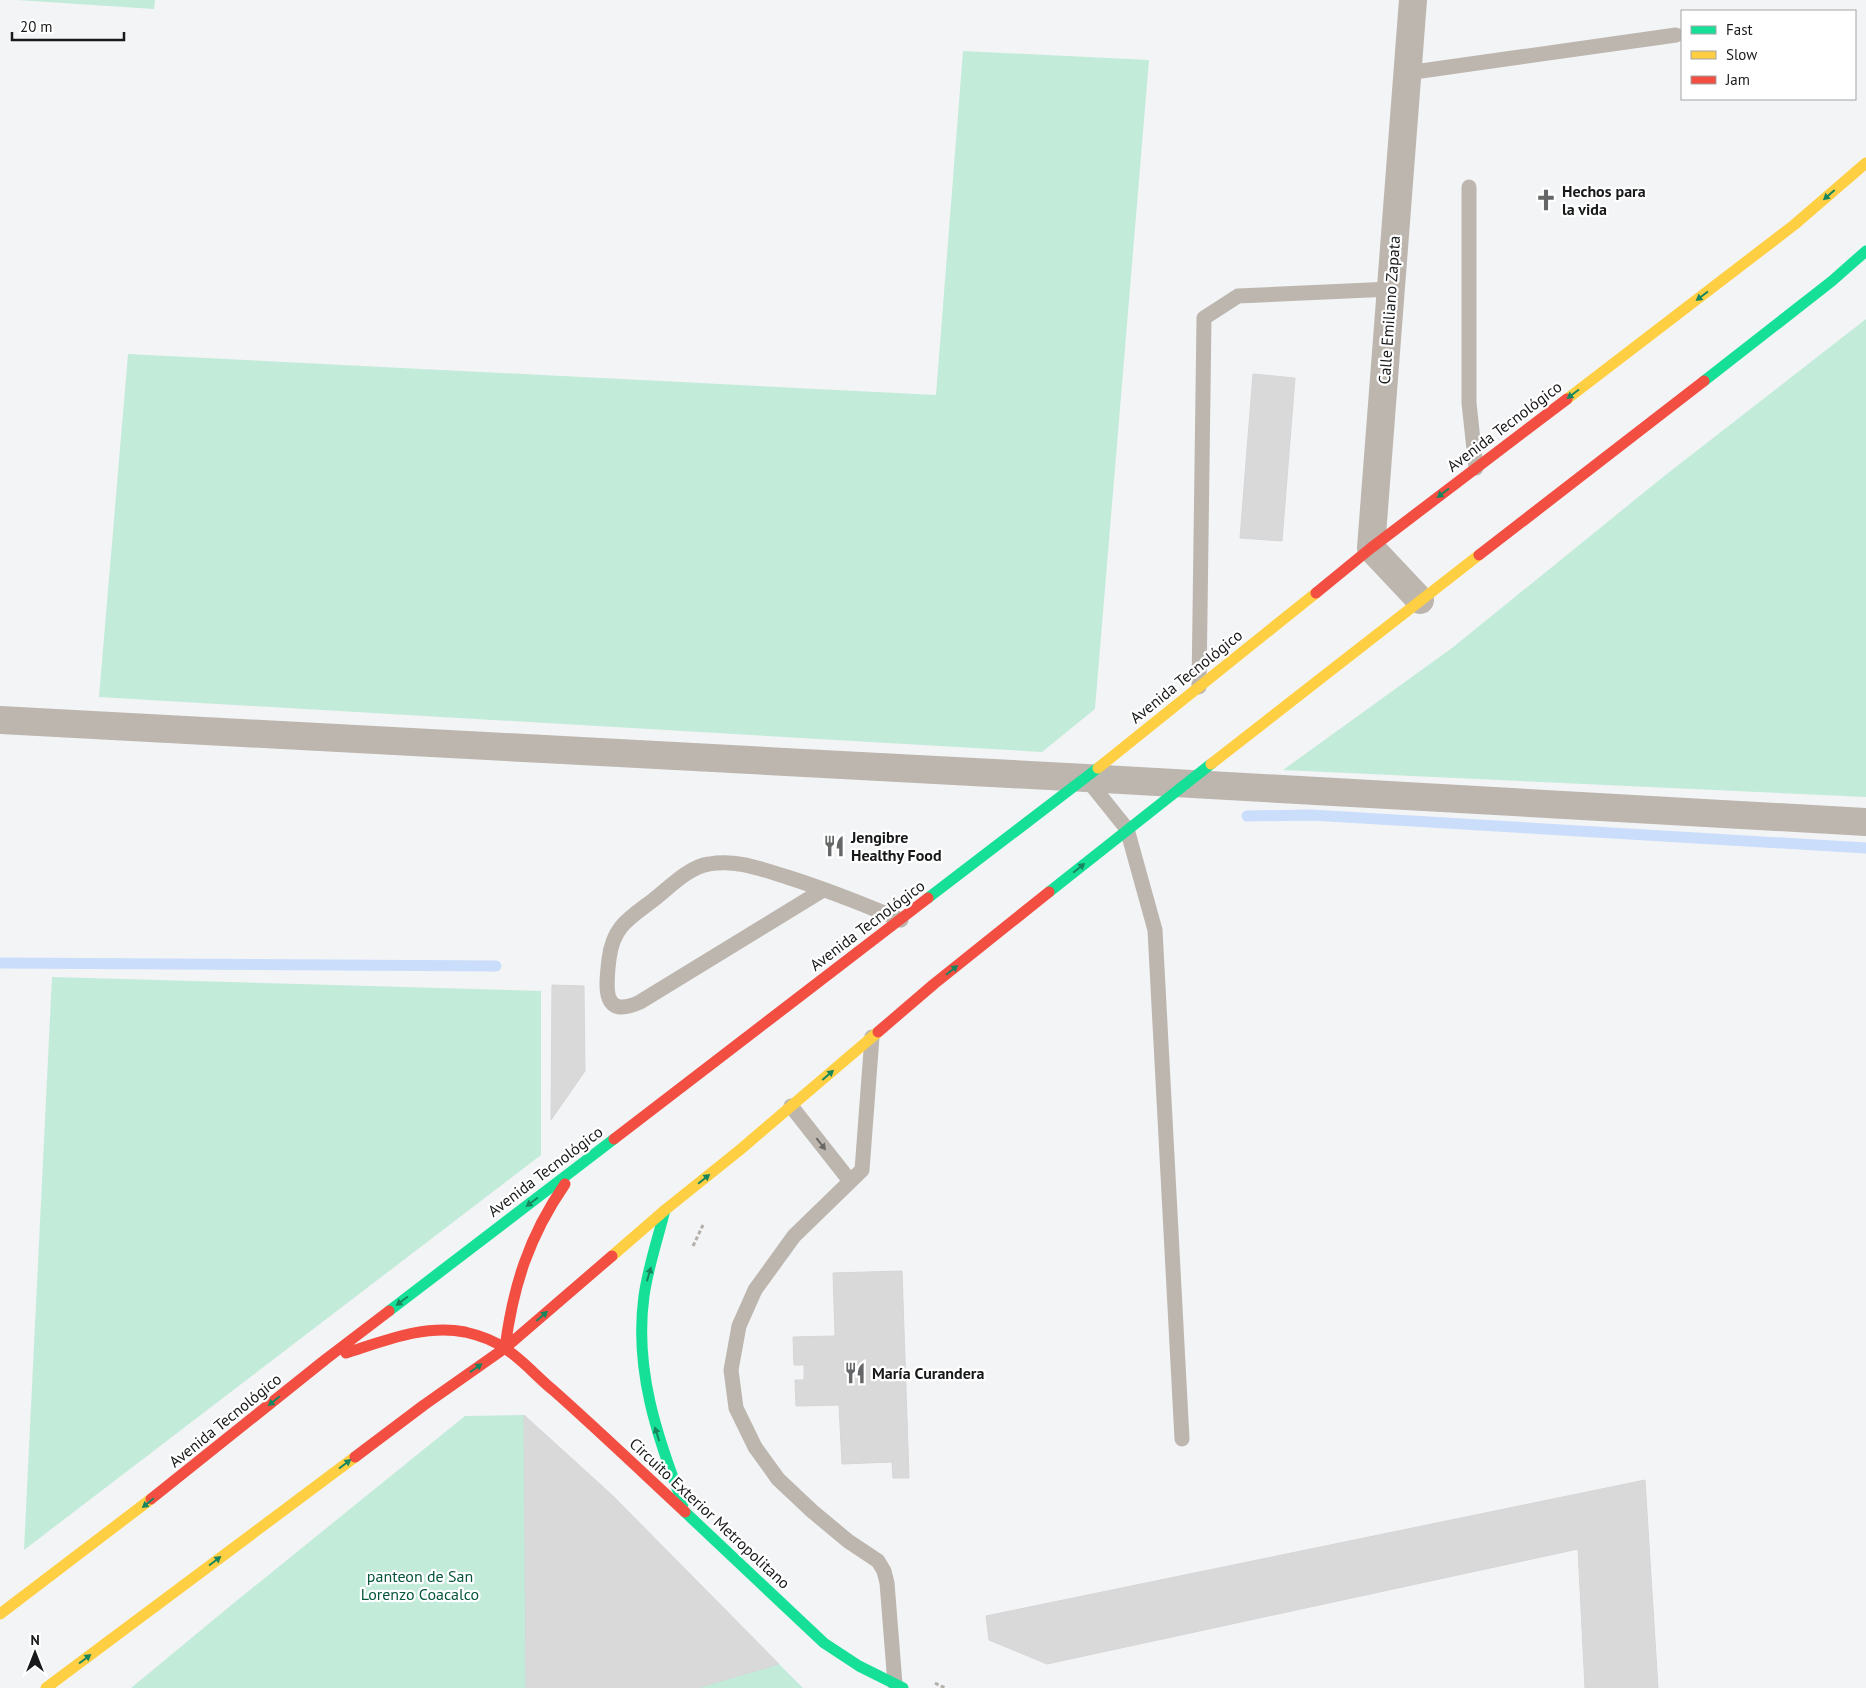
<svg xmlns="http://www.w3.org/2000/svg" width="1866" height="1688" viewBox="0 0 1866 1688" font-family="'PT Sans',sans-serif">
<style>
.green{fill:#c2ebda}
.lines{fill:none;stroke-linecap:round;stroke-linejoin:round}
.stream{stroke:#caddfb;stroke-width:11}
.building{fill:#dad9da;stroke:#d6d6d7}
.path{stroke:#b3afaa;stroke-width:3;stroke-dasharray:4 2.5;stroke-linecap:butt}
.lane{stroke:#bcb6af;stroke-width:15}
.street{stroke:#bcb6af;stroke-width:28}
.fast{stroke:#16e098;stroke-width:11}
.slow{stroke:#ffcf43;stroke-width:11}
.jam{stroke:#f24e42;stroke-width:11}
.oneway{fill:#17865f}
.oneway2{fill:#6a6864}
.labels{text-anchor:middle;stroke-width:4.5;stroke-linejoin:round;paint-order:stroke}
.poi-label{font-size:16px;font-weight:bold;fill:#18191a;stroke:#fff;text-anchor:start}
.street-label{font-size:16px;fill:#18191a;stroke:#fff}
.park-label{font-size:16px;fill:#04553c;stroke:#fff}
</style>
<rect width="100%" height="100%" fill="#f3f4f6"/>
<!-- green -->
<path class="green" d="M 17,0 L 155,0 L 154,9 Z
M 963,51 L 1149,60 L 1095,709 L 1042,752 L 99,697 L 128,354 L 936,395 Z
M 1866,319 L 1866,797 L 1283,770 L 1452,648 L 1663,477 Z
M 52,977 L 541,991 L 541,1155 L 24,1550 Z
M 524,1415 L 526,1688 L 131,1688 L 235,1602 L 465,1416 Z
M 779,1664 L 803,1688 L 697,1688 Z"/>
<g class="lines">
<!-- stream -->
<path class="stream" d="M 1247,816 L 1311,815 L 1866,848
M 0,963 L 496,966"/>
</g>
<!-- building -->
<path class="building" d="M 1253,374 L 1295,378 L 1282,541 L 1240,538 Z
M 552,985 L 584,986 L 585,1071 L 551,1120 Z
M 902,1271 L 909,1478 L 893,1478 L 892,1462 L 842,1464 L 839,1405 L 796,1406 L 795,1380 L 804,1380 L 804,1365 L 794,1365 L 793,1337 L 835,1336 L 833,1273 Z
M 524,1415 L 613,1496 L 779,1664 L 697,1688 L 526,1688 Z
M 1645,1480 L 1658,1688 L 1585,1688 L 1578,1549 L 1047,1664 L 989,1640 L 986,1616 Z"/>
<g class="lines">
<!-- path -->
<path class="path" d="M 693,1246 L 703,1225
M 935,1683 L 945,1688"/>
<!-- lane -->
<path class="lane" d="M 1407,73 L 1676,35
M 1469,187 L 1469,403 L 1476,468
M 1199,687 L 1204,318 L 1238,296 L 1391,289
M 1086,778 L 1127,829 L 1155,930 L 1182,1439
M 823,890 L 640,1002 C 601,1020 606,986 609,959 C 613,927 628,919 652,901 C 669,888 688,867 709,864 C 736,859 761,869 787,877 C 825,889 863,904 901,920
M 872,1037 L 862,1170 L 794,1236 L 755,1290 L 739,1326 L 731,1370 L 736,1408 L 755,1447 L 778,1479 L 812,1511 L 848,1541 L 878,1561 L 884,1571 L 887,1583 L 895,1684
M 791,1106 L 850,1181"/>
<!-- street -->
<path class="street" d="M 1413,0 L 1371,548 L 1420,600
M 0,720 L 1086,778 L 1866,822"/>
<!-- fast -->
<path class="fast" d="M 1704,381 L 1832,281 L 1866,251
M 1049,892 L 1211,764
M 928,898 L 1098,768
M 665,1210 C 658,1238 648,1267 644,1296 C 634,1369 657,1437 683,1504
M 389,1311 L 614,1139
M 685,1512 L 824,1643 L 859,1666 L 903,1688"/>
<!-- slow -->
<path class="slow" d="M 1567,399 L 1794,225 L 1866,163
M 1211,764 L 1479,555
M 1098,768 L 1316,593
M 612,1256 L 665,1210 L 741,1149 L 878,1032
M 0,1614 L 151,1499
M 46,1688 L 355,1457"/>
<!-- jam -->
<path class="jam" d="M 1479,555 L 1704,381
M 1316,593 L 1371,548 L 1567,399
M 878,1032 L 934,984 L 1049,892
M 614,1139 L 928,898
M 505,1348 C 513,1286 529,1236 565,1184
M 346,1353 C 384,1341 425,1324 465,1332 C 478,1335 493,1340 504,1348 C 520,1357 538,1378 553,1390 C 598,1430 641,1471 685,1512
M 355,1457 L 424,1405 L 505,1348 L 612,1256
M 151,1499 L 326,1359 L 389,1311"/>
</g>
<!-- one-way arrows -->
<defs><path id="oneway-solid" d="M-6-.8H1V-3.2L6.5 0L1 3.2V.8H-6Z" transform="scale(1.25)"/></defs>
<g class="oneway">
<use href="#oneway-solid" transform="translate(1829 195) rotate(139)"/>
<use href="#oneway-solid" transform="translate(1702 296) rotate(143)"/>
<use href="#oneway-solid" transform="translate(1573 394) rotate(143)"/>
<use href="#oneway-solid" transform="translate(1443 493) rotate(143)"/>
<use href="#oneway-solid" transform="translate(1079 868) rotate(-39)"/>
<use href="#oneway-solid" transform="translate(952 970) rotate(-39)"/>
<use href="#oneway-solid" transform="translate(828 1075) rotate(-41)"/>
<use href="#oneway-solid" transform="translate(704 1179) rotate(-39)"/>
<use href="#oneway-solid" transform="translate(532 1202) rotate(143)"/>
<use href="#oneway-solid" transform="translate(649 1274) rotate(-74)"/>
<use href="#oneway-solid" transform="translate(402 1301) rotate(143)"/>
<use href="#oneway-solid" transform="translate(542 1316) rotate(-41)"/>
<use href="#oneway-solid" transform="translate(476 1368) rotate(-35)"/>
<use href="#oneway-solid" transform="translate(274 1401) rotate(141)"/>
<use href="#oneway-solid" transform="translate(657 1434) rotate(-108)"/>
<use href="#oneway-solid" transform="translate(345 1464) rotate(-37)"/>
<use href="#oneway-solid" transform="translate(148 1503) rotate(141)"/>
<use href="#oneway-solid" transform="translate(215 1561) rotate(-37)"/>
<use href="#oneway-solid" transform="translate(85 1659) rotate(-37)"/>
</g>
<use class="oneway2" href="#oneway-solid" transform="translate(821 1144) rotate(52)"/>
<!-- icons -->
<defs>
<g id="church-bare" transform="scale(1.725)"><path d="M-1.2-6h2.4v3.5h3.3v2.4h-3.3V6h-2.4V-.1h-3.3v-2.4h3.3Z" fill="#656667" stroke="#fff" stroke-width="2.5" paint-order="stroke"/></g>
<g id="restaurant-bare" transform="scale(1.725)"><path d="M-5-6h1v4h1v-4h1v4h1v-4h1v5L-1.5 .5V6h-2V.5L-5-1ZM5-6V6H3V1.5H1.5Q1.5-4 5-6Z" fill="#656667" stroke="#fff" stroke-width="2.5" paint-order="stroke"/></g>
</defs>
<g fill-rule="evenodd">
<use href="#church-bare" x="1546" y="200"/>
<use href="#restaurant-bare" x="834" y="846"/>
<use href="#restaurant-bare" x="855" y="1373"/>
</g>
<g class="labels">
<!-- poi labels -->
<g class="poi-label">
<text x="1562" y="197">Hechos para<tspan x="1562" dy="18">la vida</tspan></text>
<text x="851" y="843">Jengibre<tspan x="851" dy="18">Healthy Food</tspan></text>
<text x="872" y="1379">María Curandera</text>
</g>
<!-- street labels -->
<g class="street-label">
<text transform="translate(1389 310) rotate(-86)" y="6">Calle Emiliano Zapata</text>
<text transform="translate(1504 426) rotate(-37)" y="6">Avenida Tecnológico</text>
<text transform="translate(1186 676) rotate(-39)" y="6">Avenida Tecnológico</text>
<text transform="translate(867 925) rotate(-37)" y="6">Avenida Tecnológico</text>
<text transform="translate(545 1171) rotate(-37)" y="6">Avenida Tecnológico</text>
<text transform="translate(225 1420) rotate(-39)" y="6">Avenida Tecnológico</text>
<text transform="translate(710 1513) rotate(43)" y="6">Circuito Exterior Metropolitano</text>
</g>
<!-- park labels -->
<g class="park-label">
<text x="420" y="1582">panteon de San<tspan x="420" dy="18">Lorenzo Coacalco</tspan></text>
</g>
</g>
<!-- legend -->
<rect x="1681" y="10" width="175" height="90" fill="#ffffff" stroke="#a3a3a3"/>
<rect x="1691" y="26" width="25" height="8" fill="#16e098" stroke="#a3a3a3"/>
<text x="1726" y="35" font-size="15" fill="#18191a">Fast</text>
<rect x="1691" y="51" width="25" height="8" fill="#ffcf43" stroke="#a3a3a3"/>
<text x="1726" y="60" font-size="15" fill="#18191a">Slow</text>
<rect x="1691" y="76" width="25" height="8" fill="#f24e42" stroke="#a3a3a3"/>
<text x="1726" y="85" font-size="15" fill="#18191a">Jam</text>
<!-- north arrow -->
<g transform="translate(35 1653)" stroke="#ffffff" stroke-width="4" paint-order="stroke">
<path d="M0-4L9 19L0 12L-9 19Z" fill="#18191a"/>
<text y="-8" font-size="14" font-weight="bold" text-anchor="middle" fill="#18191a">N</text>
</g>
<!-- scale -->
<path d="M12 32v8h112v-8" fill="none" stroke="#18191a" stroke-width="2.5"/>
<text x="20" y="32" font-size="15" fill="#18191a" stroke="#ffffff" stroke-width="4" paint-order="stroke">20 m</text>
</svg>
